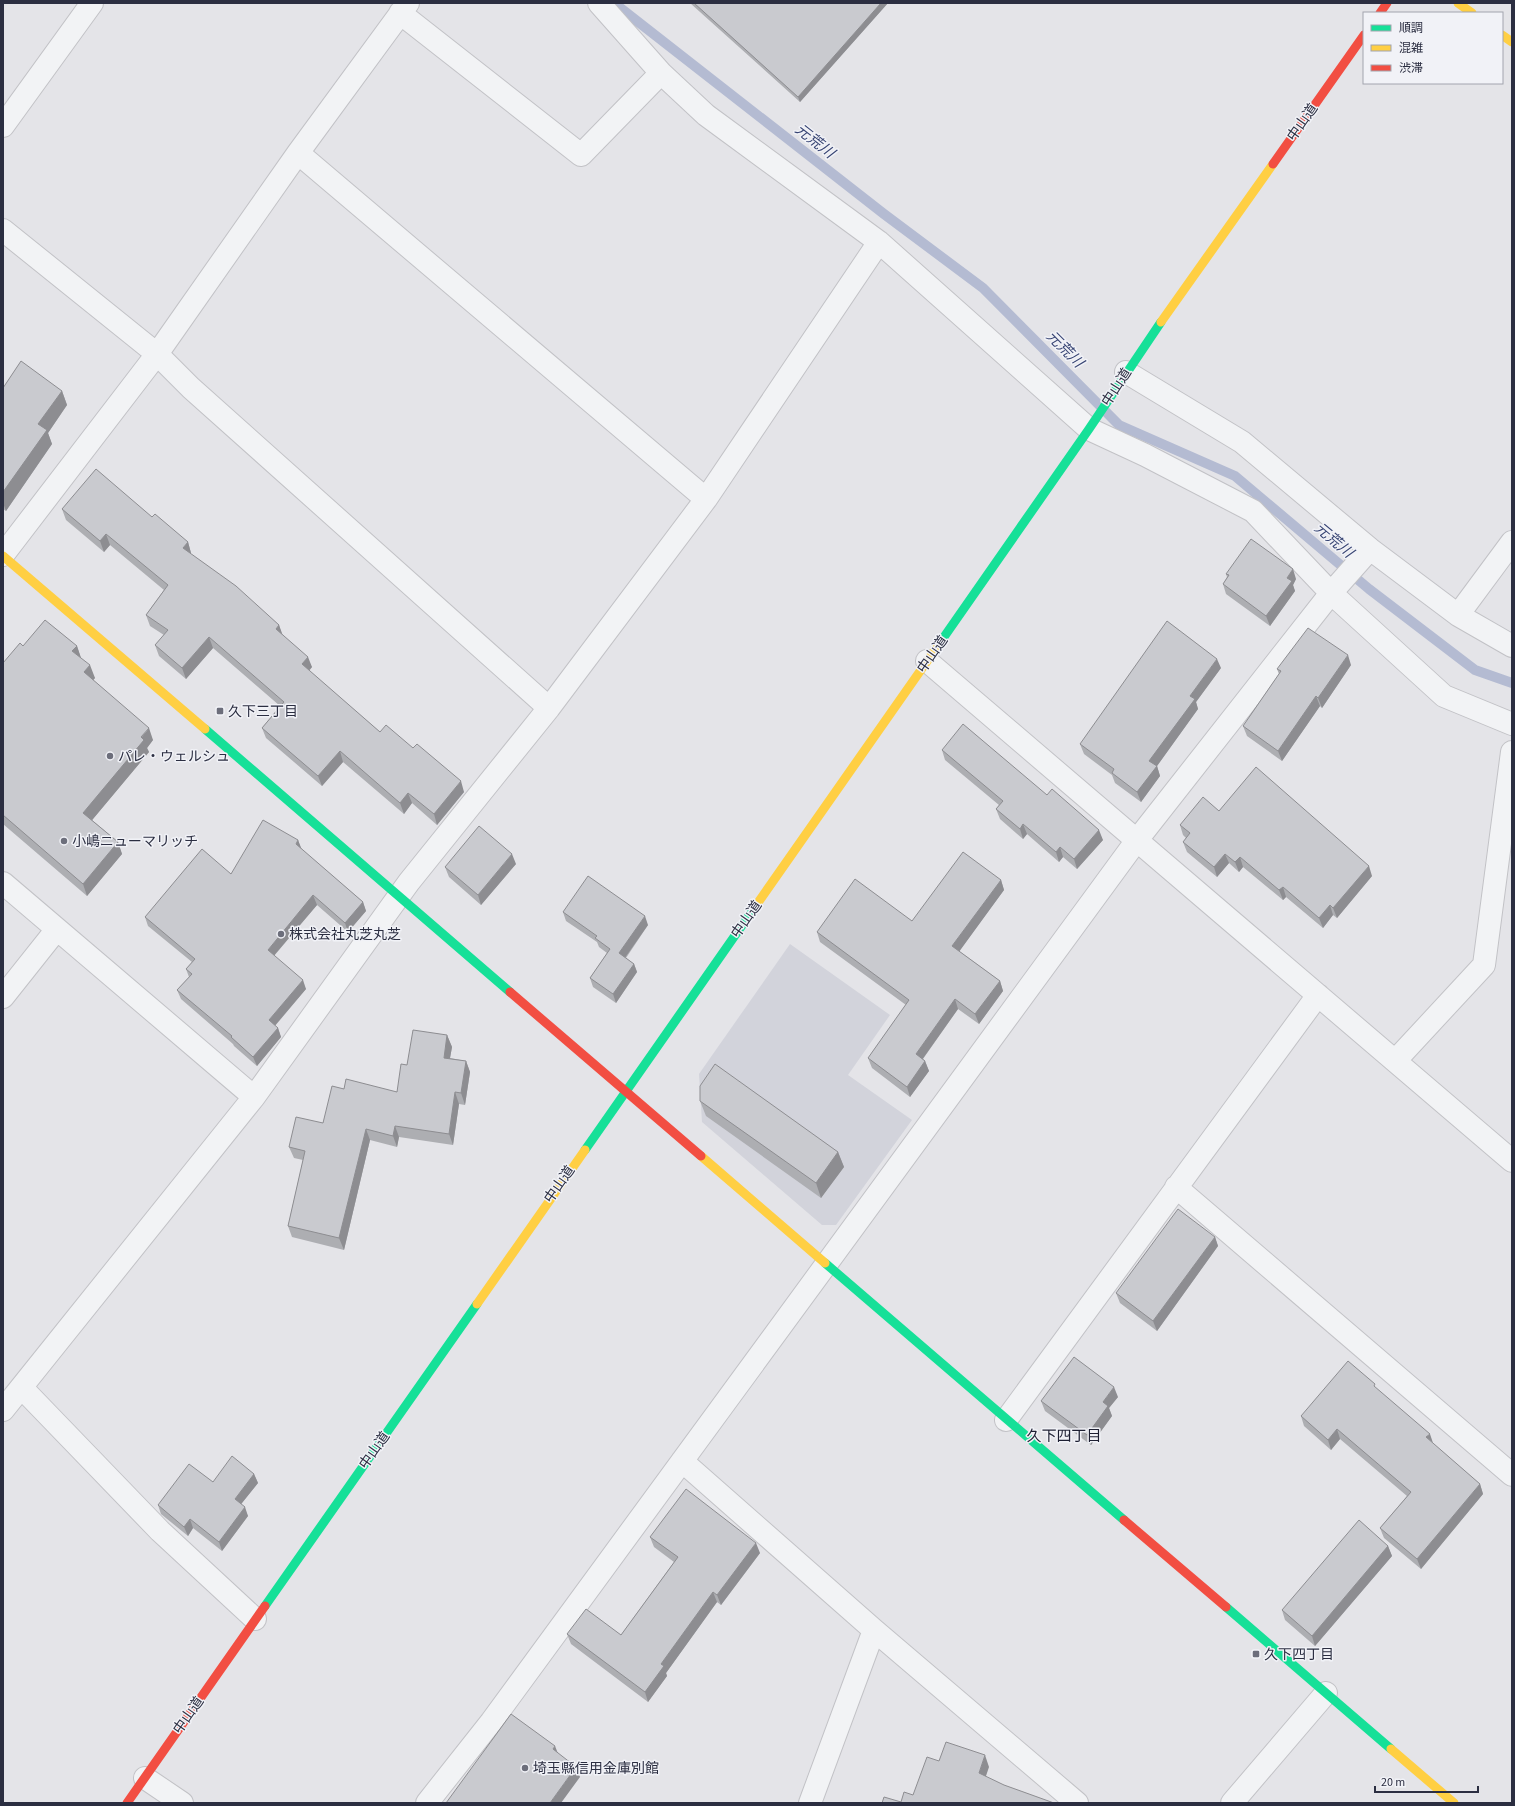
<svg xmlns="http://www.w3.org/2000/svg" width="1515" height="1806" viewBox="0 0 1515 1806" font-family="'Source Sans 3','Noto Sans JP',sans-serif">
<style>
.built{fill:#d2d3db}
.lines{fill:none;stroke-linecap:round;stroke-linejoin:round}
.stream{stroke:#b4bbd2;stroke-width:10}
.street-casing{stroke:#c2c2c6;stroke-width:24}
.street{stroke:#f2f3f5;stroke-width:22}
.fast{stroke:#16e098;stroke-width:9}
.slow{stroke:#ffcf43;stroke-width:9}
.jam{stroke:#f24e42;stroke-width:9}
.wall{fill:#adaeb2}
.shaded-wall{fill:#8d8d91}
.building{fill:#c9cacf;stroke:#8d8d91}
.poi-dot{fill:#6c6e7b;stroke:#f1f2f7;stroke-width:1.5}
.labels{text-anchor:middle;stroke-width:3;stroke-linejoin:round;paint-order:stroke}
.street-label{font-size:14px;fill:#2b2e41;stroke:#f1f2f7}
.poi-label{font-size:14px;fill:#2b2e41;stroke:#f1f2f7;text-anchor:start}
.water-label{font-size:15px;font-style:italic;fill:#374473;stroke:#f1f2f7}
.neighbourhood-label{font-size:15px;fill:#1d1f32;stroke:#f1f2f7}
</style>
<rect width="100%" height="100%" fill="#e4e4e8"/>
<!-- built -->
<path class="built" d="M 790,944 L 890,1015 L 848,1075 L 912,1120 L 836,1225 L 822,1225 L 702,1122 L 699,1074 Z"/>
<g class="lines">
<!-- stream -->
<path class="stream" d="M 614,3 L 884,214 L 983,288 L 1119,425 L 1235,476 L 1369,589 L 1475,670 L 1512,683"/>
<!-- street casing -->
<g class="street-casing">
<path id="street" d="M 599,3 L 661,73 L 706,115 L 879,242 L 1089,429 L 1145,455 L 1253,511 L 1331,593 L 1444,696 L 1512,724
M 400,13 L 581,155 L 661,73
M 3,126 L 92,3
M 298,153 L 706,499
M 3,230 L 157,354 L 191,388 L 549,708
M 1126,372 L 1242,442 L 1370,549 L 1458,615 L 1512,646
M 3,555 L 157,354 L 298,153 L 408,3
M 1458,615 L 1512,542
M 927,661 L 1512,1161
M 3,883 L 254,1097
M 3,997 L 57,929
M 1395,1061 L 1484,965 L 1512,752
M 1176,1187 L 1512,1475
M 22,1388 L 160,1531 L 255,1619
M 3,1410 L 254,1097 L 409,882 L 549,708 L 706,499 L 879,242
M 1006,1420 L 1318,995
M 682,1461 L 874,1630 L 1077,1803
M 145,1778 L 182,1803
M 427,1803 L 491,1722 L 1137,840 L 1331,593 L 1370,549
M 810,1803 L 874,1630
M 1232,1803 L 1326,1693"/>
</g>
<!-- street -->
<use href="#street" class="street"/>
<!-- fast -->
<path class="fast" d="M 937,647 L 1089,429 L 1161,322
M 205,729 L 510,992
M 585,1150 L 757,904
M 825,1263 L 1124,1520
M 265,1606 L 477,1304
M 1226,1607 L 1391,1749"/>
<!-- slow -->
<path class="slow" d="M 1458,3 L 1472,13
M 1502,35 L 1512,42
M 1161,322 L 1273,164
M 3,556 L 205,729
M 757,904 L 937,647
M 701,1156 L 825,1263
M 477,1304 L 585,1150
M 1391,1749 L 1454,1803"/>
<!-- jam -->
<path class="jam" d="M 1380,13 L 1387,3
M 1273,164 L 1364,35
M 510,992 L 701,1156
M 1124,1520 L 1226,1607
M 127,1803 L 265,1606"/>
</g>
<!-- wall -->
<path class="wall" d="M 690,3 L 888,3 L 800,102 Z
M 3,388 L 62,391 L 67,405 L 48,433 L 52,444 L 6,511 L 3,509 Z
M 62,509 L 152,517 L 188,542 L 191,553 L 191,554 L 279,625 L 282,635 L 312,667 L 309,671 L 380,732 L 464,792 L 437,825 L 412,803 L 404,814 L 343,762 L 322,786 L 266,738 L 262,728 L 280,706 L 213,648 L 186,679 L 159,656 L 155,645 L 164,635 L 150,626 L 146,615 L 164,590 L 110,545 L 104,552 L 66,520 Z
M 1226,574 L 1296,579 L 1293,585 L 1295,591 L 1270,626 L 1226,594 L 1223,584 L 1227,577 Z
M 23,646 L 77,646 L 81,658 L 95,678 L 93,680 L 153,740 L 147,748 L 149,752 L 92,820 L 118,842 L 122,854 L 87,896 L 3,824 L 3,663 Z
M 1351,665 L 1322,708 L 1320,706 L 1282,761 L 1247,736 L 1243,726 L 1279,674 L 1277,669 Z
M 1221,668 L 1196,702 L 1198,709 L 1157,766 L 1160,776 L 1141,802 L 1115,783 L 1112,775 L 1084,754 L 1080,744 Z
M 942,750 L 1047,795 L 1103,840 L 1077,869 L 1063,857 L 1059,862 L 1027,834 L 1023,839 L 1000,819 L 996,809 L 999,805 L 945,760 Z
M 1219,811 L 1372,876 L 1337,918 L 1333,915 L 1323,928 L 1286,897 L 1283,900 L 1243,867 L 1239,872 L 1229,863 L 1217,877 L 1187,852 L 1183,842 L 1186,838 L 1183,835 L 1180,825 Z
M 298,840 L 301,849 L 363,902 L 366,911 L 348,932 L 317,905 L 274,956 L 306,989 L 275,1026 L 278,1028 L 281,1037 L 257,1066 L 234,1046 L 233,1044 L 181,999 L 177,990 L 189,977 L 186,969 L 192,962 L 148,926 L 145,917 Z
M 516,864 L 481,905 L 449,877 L 445,867 Z
M 1001,880 L 1004,890 L 959,951 L 1000,981 L 1003,991 L 979,1024 L 958,1009 L 923,1059 L 925,1061 L 929,1071 L 910,1097 L 872,1068 L 868,1058 L 906,1005 L 820,942 L 817,932 L 912,921 Z
M 563,912 L 648,925 L 626,958 L 634,964 L 637,972 L 616,1003 L 593,987 L 590,978 L 607,953 L 599,947 L 597,942 L 566,921 Z
M 447,1035 L 452,1047 L 450,1058 L 466,1061 L 470,1072 L 465,1105 L 459,1104 L 453,1145 L 399,1137 L 397,1147 L 370,1140 L 344,1250 L 292,1237 L 288,1226 L 303,1160 L 294,1158 L 289,1147 L 323,1123 L 344,1089 L 397,1092 L 407,1065 Z
M 700,1101 L 838,1152 L 844,1167 L 821,1198 L 706,1116 Z
M 1215,1237 L 1218,1246 L 1157,1331 L 1120,1303 L 1116,1293 Z
M 1377,1389 L 1433,1444 L 1480,1484 L 1483,1494 L 1421,1569 L 1384,1538 L 1380,1528 L 1407,1496 L 1340,1439 L 1331,1450 L 1304,1426 L 1301,1416 Z
M 1118,1397 L 1109,1408 L 1112,1416 L 1091,1445 L 1045,1411 L 1041,1401 Z
M 254,1474 L 258,1483 L 241,1504 L 248,1516 L 222,1551 L 193,1528 L 188,1536 L 161,1514 L 158,1505 L 213,1482 Z
M 650,1537 L 760,1553 L 721,1605 L 717,1602 L 666,1673 L 667,1676 L 648,1702 L 571,1644 L 567,1634 L 621,1635 L 674,1562 L 654,1547 Z
M 1388,1546 L 1392,1556 L 1315,1646 L 1285,1620 L 1282,1610 Z"/>
<!-- shaded-wall -->
<path class="shaded-wall" d="M 881,3 L 888,3 L 800,102 L 798,97 Z
M 62,391 L 67,405 L 48,433 L 52,444 L 6,511 L 3,503 L 3,492 L 38,424 Z
M 106,534 L 110,545 L 104,552 L 100,541 Z
M 188,542 L 191,553 L 187,559 L 183,548 Z
M 1293,569 L 1296,579 L 1293,585 L 1295,591 L 1270,626 L 1266,616 L 1287,578 Z
M 279,625 L 283,636 L 276,629 Z
M 209,637 L 213,648 L 186,679 L 182,668 Z
M 77,646 L 81,658 L 72,651 Z
M 1348,655 L 1351,665 L 1322,708 L 1318,698 Z
M 308,657 L 312,667 L 305,675 L 302,664 Z
M 1217,659 L 1221,668 L 1196,702 L 1198,709 L 1157,766 L 1160,776 L 1141,802 L 1137,792 L 1149,761 L 1190,696 Z
M 90,665 L 95,678 L 89,685 L 84,672 Z
M 1316,696 L 1320,706 L 1282,761 L 1278,751 Z
M 149,728 L 153,740 L 147,748 L 149,752 L 88,825 L 83,813 Z
M 340,751 L 343,762 L 322,786 L 318,776 Z
M 461,781 L 464,792 L 437,825 L 434,814 Z
M 408,793 L 412,803 L 404,814 L 400,803 Z
M 1023,824 L 1027,834 L 1023,839 L 1020,829 Z
M 1099,830 L 1103,840 L 1077,869 L 1074,859 Z
M 298,840 L 302,850 L 296,844 Z
M 118,842 L 122,854 L 87,896 L 83,884 Z
M 1060,847 L 1063,857 L 1059,862 L 1056,852 Z
M 512,854 L 516,864 L 481,905 L 478,895 Z
M 1225,854 L 1229,863 L 1217,877 L 1214,867 Z
M 1240,857 L 1243,867 L 1239,872 L 1235,862 Z
M 1369,866 L 1372,876 L 1337,918 L 1333,908 Z
M 1001,880 L 1004,890 L 956,956 L 952,946 Z
M 1283,887 L 1286,897 L 1283,900 L 1279,890 Z
M 313,895 L 317,905 L 271,959 L 268,950 Z
M 363,902 L 366,911 L 348,932 L 345,923 Z
M 1330,905 L 1333,915 L 1323,928 L 1319,918 Z
M 645,916 L 648,925 L 622,962 L 619,953 Z
M 634,964 L 637,972 L 616,1003 L 613,994 Z
M 303,980 L 306,989 L 272,1029 L 269,1020 Z
M 1000,981 L 1003,991 L 979,1024 L 975,1014 Z
M 955,999 L 958,1009 L 919,1064 L 916,1054 Z
M 278,1028 L 281,1037 L 257,1066 L 253,1057 Z
M 447,1035 L 452,1047 L 448,1069 L 444,1058 Z
M 466,1061 L 470,1072 L 465,1105 L 461,1093 Z
M 925,1061 L 929,1071 L 910,1097 L 907,1087 Z
M 455,1092 L 459,1104 L 453,1145 L 449,1134 Z
M 395,1126 L 399,1137 L 397,1147 L 393,1136 Z
M 366,1129 L 370,1140 L 344,1250 L 339,1238 Z
M 838,1152 L 844,1167 L 821,1198 L 816,1183 Z
M 1215,1237 L 1218,1246 L 1157,1331 L 1153,1321 Z
M 1114,1387 L 1118,1397 L 1109,1408 L 1112,1416 L 1091,1445 L 1087,1435 L 1103,1402 Z
M 1337,1429 L 1340,1439 L 1331,1450 L 1328,1440 Z
M 1430,1434 L 1433,1443 L 1426,1437 Z
M 254,1474 L 258,1483 L 238,1508 L 235,1499 Z
M 1480,1484 L 1483,1494 L 1421,1569 L 1417,1559 Z
M 245,1507 L 248,1516 L 222,1551 L 219,1542 Z
M 190,1519 L 193,1528 L 188,1536 L 184,1527 Z
M 756,1543 L 760,1553 L 721,1605 L 717,1595 Z
M 1388,1546 L 1392,1556 L 1315,1646 L 1312,1636 Z
M 713,1592 L 717,1602 L 666,1673 L 667,1676 L 648,1702 L 645,1692 L 661,1664 Z
M 555,1746 L 559,1756 L 553,1749 Z
M 985,1755 L 989,1767 L 983,1785 L 979,1773 Z
M 576,1767 L 580,1777 L 561,1803 L 550,1803 Z"/>
<!-- building -->
<path class="building" d="M 694,3 L 881,3 L 798,97 Z
M 21,361 L 62,391 L 38,424 L 47,430 L 3,492 L 3,388 Z
M 96,469 L 152,517 L 155,514 L 188,542 L 183,548 L 236,586 L 279,625 L 276,629 L 308,657 L 302,664 L 380,732 L 386,725 L 413,748 L 417,744 L 461,781 L 434,814 L 408,793 L 400,803 L 340,751 L 318,776 L 262,728 L 284,702 L 209,637 L 182,668 L 155,645 L 168,630 L 146,615 L 168,585 L 106,534 L 100,541 L 62,509 Z
M 1251,539 L 1293,569 L 1287,578 L 1292,581 L 1266,616 L 1223,584 L 1229,575 L 1226,574 Z
M 45,620 L 77,646 L 72,651 L 90,665 L 84,672 L 149,728 L 141,737 L 144,740 L 83,813 L 118,842 L 83,884 L 3,815 L 3,663 L 20,643 L 23,646 Z
M 1167,621 L 1217,659 L 1190,696 L 1195,699 L 1149,761 L 1157,766 L 1137,792 L 1112,773 L 1114,769 L 1080,744 Z
M 1308,628 L 1348,655 L 1318,698 L 1316,696 L 1278,751 L 1243,726 L 1281,671 L 1277,669 Z
M 963,724 L 1047,795 L 1052,789 L 1099,830 L 1074,859 L 1060,847 L 1056,852 L 1023,824 L 1020,829 L 996,809 L 1003,801 L 942,750 Z
M 1256,767 L 1369,866 L 1333,908 L 1330,905 L 1319,918 L 1283,887 L 1279,890 L 1240,857 L 1235,862 L 1225,854 L 1214,867 L 1183,842 L 1190,833 L 1180,825 L 1203,797 L 1219,811 Z
M 263,820 L 298,840 L 296,844 L 363,902 L 345,923 L 313,895 L 268,950 L 303,980 L 269,1020 L 278,1028 L 253,1057 L 231,1037 L 232,1036 L 177,990 L 192,974 L 186,969 L 195,959 L 145,917 L 202,849 L 231,874 Z
M 479,826 L 512,854 L 478,895 L 445,867 Z
M 963,852 L 1001,880 L 952,946 L 1000,981 L 975,1014 L 955,999 L 916,1054 L 925,1061 L 907,1087 L 868,1058 L 909,1000 L 817,932 L 855,879 L 912,921 Z
M 588,876 L 645,916 L 619,953 L 634,964 L 613,994 L 590,978 L 610,949 L 595,938 L 597,936 L 563,912 Z
M 413,1030 L 447,1035 L 444,1058 L 466,1061 L 461,1093 L 455,1092 L 449,1134 L 395,1126 L 393,1136 L 366,1129 L 339,1238 L 288,1226 L 305,1151 L 289,1147 L 296,1117 L 323,1123 L 332,1086 L 344,1089 L 346,1079 L 397,1092 L 401,1064 L 407,1065 Z
M 715,1064 L 838,1152 L 816,1183 L 700,1101 L 700,1086 Z
M 1178,1209 L 1215,1237 L 1153,1321 L 1116,1293 Z
M 1074,1357 L 1114,1387 L 1103,1402 L 1108,1406 L 1087,1435 L 1041,1401 Z
M 1348,1361 L 1375,1384 L 1374,1386 L 1430,1434 L 1426,1437 L 1480,1484 L 1417,1559 L 1380,1528 L 1411,1492 L 1337,1429 L 1328,1440 L 1301,1416 Z
M 232,1456 L 254,1474 L 235,1499 L 245,1507 L 219,1542 L 190,1519 L 184,1527 L 158,1505 L 189,1464 L 213,1482 Z
M 686,1489 L 756,1543 L 717,1595 L 713,1592 L 661,1664 L 664,1666 L 645,1692 L 567,1634 L 586,1609 L 621,1635 L 678,1557 L 650,1537 Z
M 1359,1520 L 1388,1546 L 1312,1636 L 1282,1610 Z
M 511,1714 L 555,1746 L 553,1749 L 576,1767 L 550,1803 L 446,1803 Z
M 946,1742 L 985,1755 L 979,1773 L 1004,1785 L 1054,1803 L 882,1803 L 884,1797 L 901,1802 L 904,1792 L 913,1795 L 927,1757 L 939,1761 Z"/>
<!-- markers -->
<g class="poi-dot">
<rect x="216" y="707" width="8" height="8" rx="2"/>
<circle cx="110" cy="756" r="4"/>
<circle cx="64" cy="841" r="4"/>
<circle cx="281" cy="934" r="4"/>
<rect x="1252" y="1650" width="8" height="8" rx="2"/>
<circle cx="525" cy="1768" r="4"/>
</g>
<g class="labels">
<!-- street labels -->
<g class="street-label">
<text transform="translate(1302 122) rotate(-55)" y="5">中山道</text>
<text transform="translate(1116 387) rotate(-57)" y="5">中山道</text>
<text transform="translate(932 654) rotate(-55)" y="5">中山道</text>
<text transform="translate(746 919) rotate(-55)" y="5">中山道</text>
<text transform="translate(559 1184) rotate(-55)" y="5">中山道</text>
<text transform="translate(374 1450) rotate(-55)" y="5">中山道</text>
<text transform="translate(188 1715) rotate(-55)" y="5">中山道</text>
</g>
<!-- poi labels -->
<g class="poi-label">
<text x="228" y="716">久下三丁目</text>
<text x="118" y="761">パレ・ウェルシュ</text>
<text x="72" y="846">小嶋ニューマリッチ</text>
<text x="289" y="939">株式会社丸芝丸芝</text>
<text x="1264" y="1659">久下四丁目</text>
<text x="533" y="1773">埼玉縣信用金庫別館</text>
</g>
<!-- water labels -->
<g class="water-label">
<text transform="translate(815 141) rotate(38)" y="5">元荒川</text>
<text transform="translate(1065 349) rotate(45)" y="5">元荒川</text>
<text transform="translate(1334 540) rotate(40)" y="5">元荒川</text>
</g>
<!-- neighbourhood labels -->
<g class="neighbourhood-label">
<text x="1064" y="1441">久下四丁目</text>
</g>
</g>
<!-- border -->
<rect width="1515" height="1806" fill="none" stroke="#2b2e41" stroke-width="8"/>
<!-- legend -->
<rect x="1363" y="12" width="140" height="72" fill="#f1f2f7" stroke="#a2a4ae"/>
<rect x="1371" y="25" width="20" height="6" fill="#16e098" stroke="#a2a4ae"/>
<text x="1399" y="32" font-size="12" fill="#2b2e41">順調</text>
<rect x="1371" y="45" width="20" height="6" fill="#ffcf43" stroke="#a2a4ae"/>
<text x="1399" y="52" font-size="12" fill="#2b2e41">混雑</text>
<rect x="1371" y="65" width="20" height="6" fill="#f24e42" stroke="#a2a4ae"/>
<text x="1399" y="72" font-size="12" fill="#2b2e41">渋滞</text>
<!-- scale -->
<path d="M1375 1786v6h103v-6" fill="none" stroke="#2b2e41" stroke-width="2"/>
<text x="1381" y="1786" font-size="12" fill="#2b2e41" stroke="#f1f2f7" stroke-width="3" paint-order="stroke">20 m</text>
</svg>
